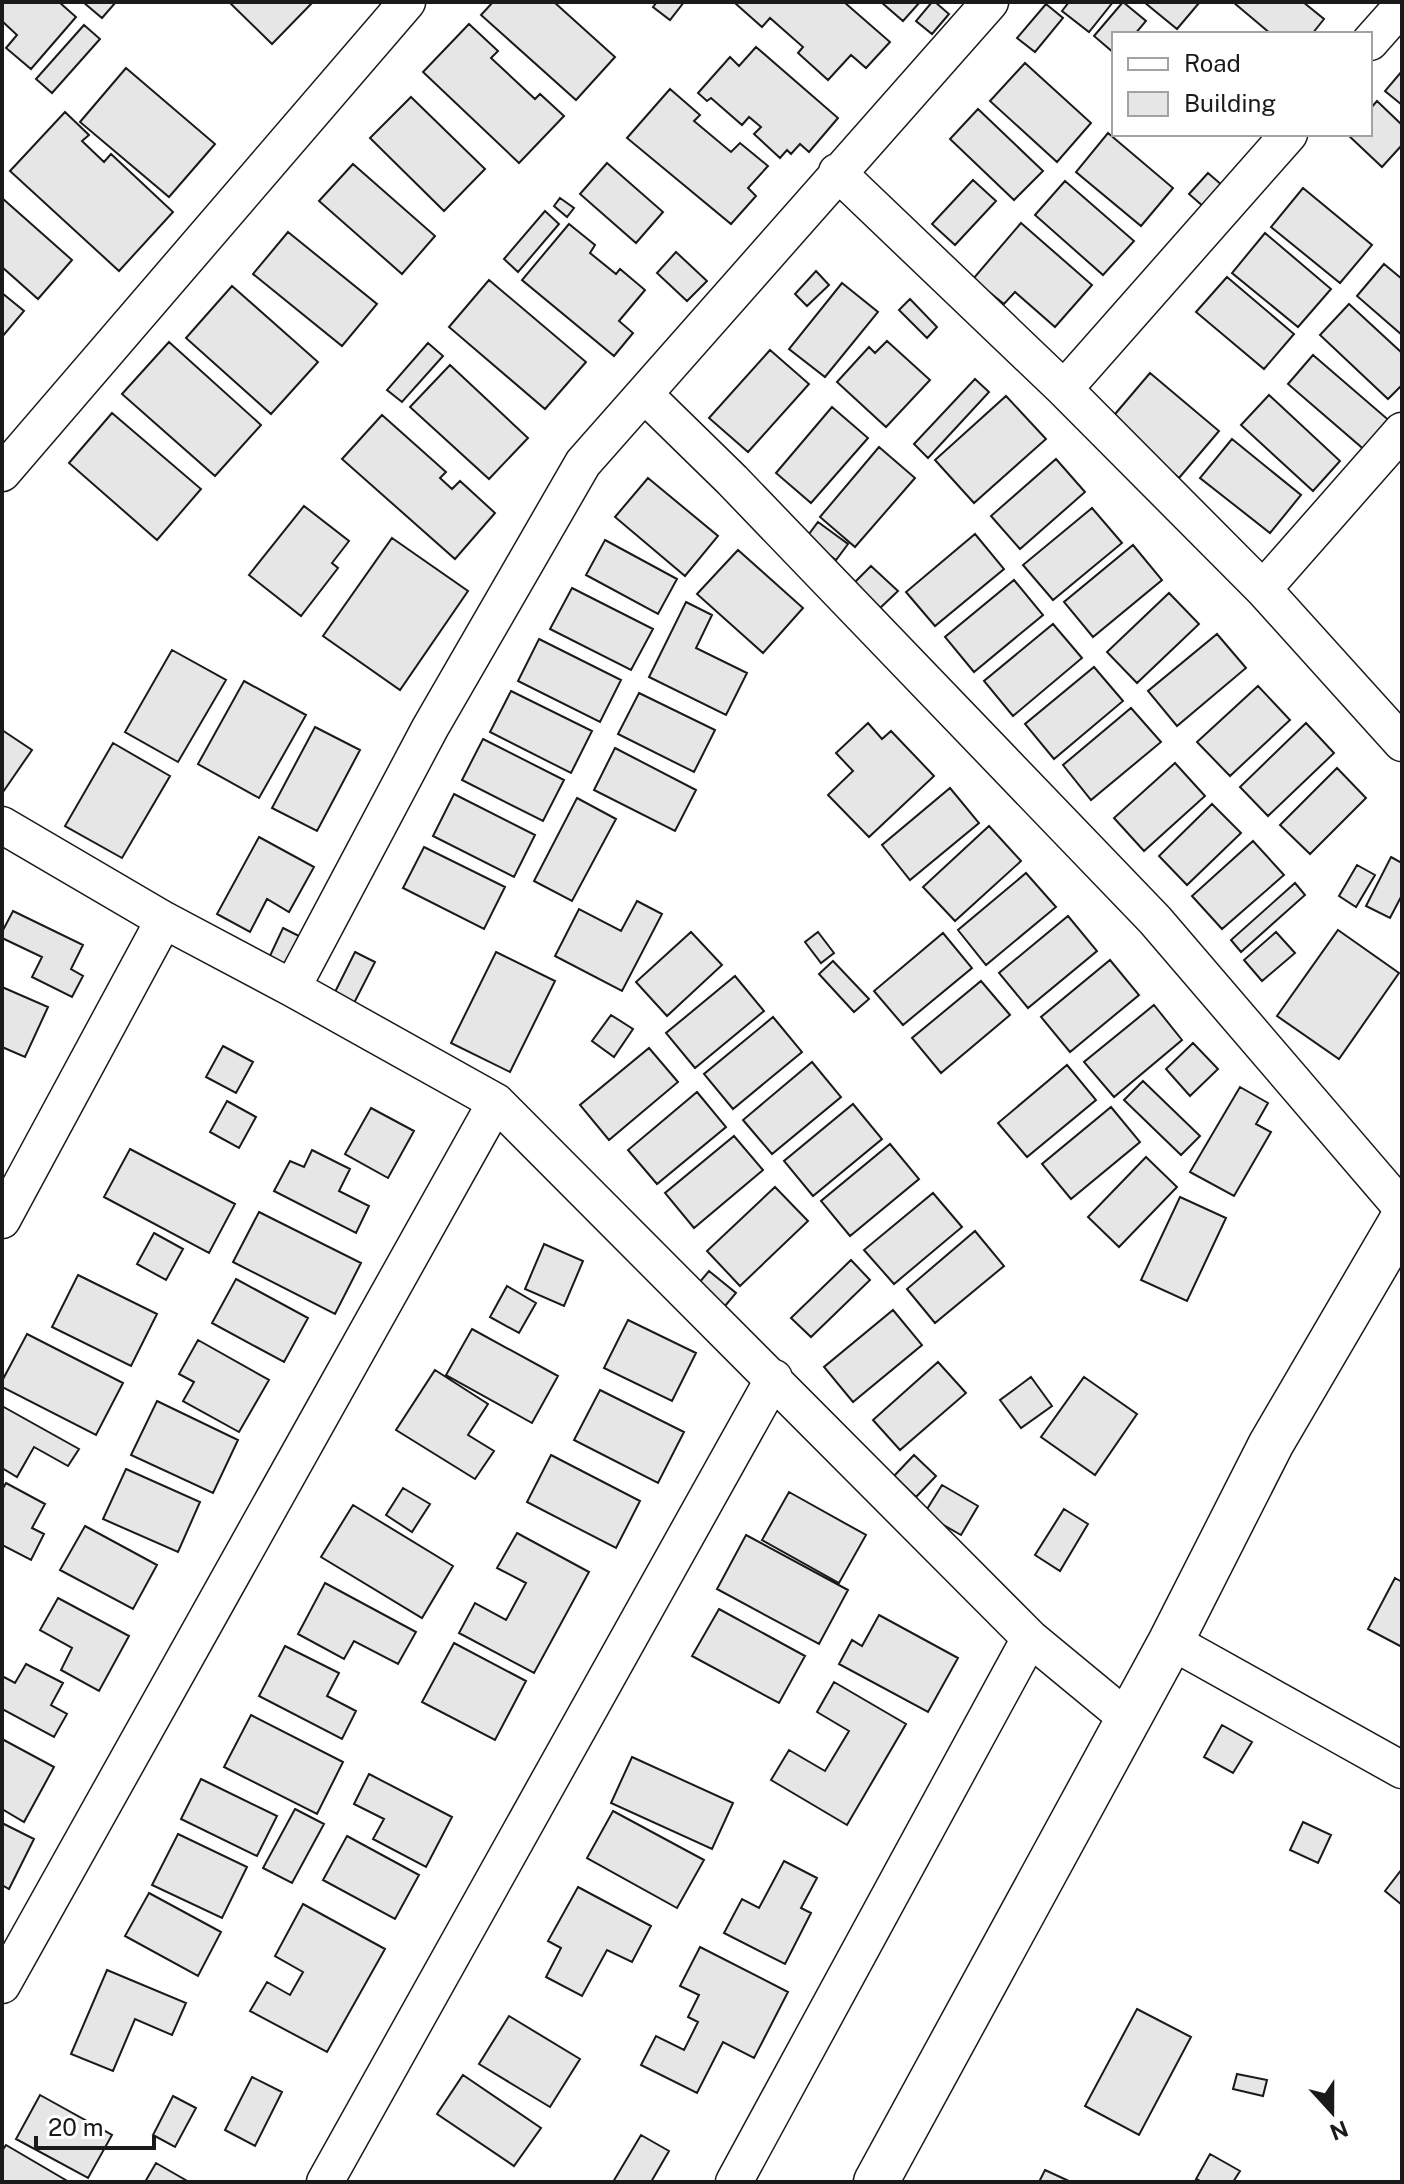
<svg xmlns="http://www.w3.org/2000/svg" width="1404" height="2184" viewBox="0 0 1404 2184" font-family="'Public Sans',sans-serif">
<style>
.building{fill:#e6e6e6;stroke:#1a1a1a;stroke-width:2}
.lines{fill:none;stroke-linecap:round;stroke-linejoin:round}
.street-casing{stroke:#1a1a1a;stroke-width:39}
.secondary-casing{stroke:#1a1a1a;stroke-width:47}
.street{stroke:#fff;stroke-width:36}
.secondary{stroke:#fff;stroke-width:44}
</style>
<rect width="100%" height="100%" fill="#fff"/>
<!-- building -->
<path class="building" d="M 2,2 L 59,2 L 76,17 L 31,69 L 6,48 L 17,35 L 2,21 Z
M 83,2 L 116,2 L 102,18 Z
M 229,2 L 313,2 L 272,44 Z
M 493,2 L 554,2 L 615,57 L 576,100 L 481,15 Z
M 657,2 L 684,2 L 670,20 L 653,7 Z
M 738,2 L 844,2 L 890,42 L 866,68 L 851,55 L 828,80 L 798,53 L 803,47 L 770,18 L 762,27 L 736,4 Z
M 881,2 L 920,2 L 903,21 Z
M 932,2 L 935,2 L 949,14 L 932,34 L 916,21 Z
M 1069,2 L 1113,2 L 1089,32 L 1062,11 Z
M 1123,2 L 1146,21 L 1135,34 L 1114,34 L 1114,53 L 1094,36 Z
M 1144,2 L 1197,2 L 1199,3 L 1177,29 Z
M 1233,2 L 1303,2 L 1324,19 L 1312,34 L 1271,34 Z
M 1046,4 L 1063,18 L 1035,52 L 1017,38 Z
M 469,24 L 498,51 L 491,58 L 535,99 L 540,94 L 564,116 L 519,163 L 423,72 Z
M 84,25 L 100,39 L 52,93 L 36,79 Z
M 756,47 L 838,118 L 809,152 L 800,144 L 791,154 L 787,150 L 780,158 L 754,134 L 761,127 L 749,117 L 742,125 L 711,98 L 707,101 L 698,93 L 730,57 L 739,66 Z
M 1025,63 L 1091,123 L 1057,162 L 990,101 Z
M 126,68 L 215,144 L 169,197 L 80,122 Z
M 1402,71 L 1402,105 L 1385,91 Z
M 670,89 L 700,115 L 694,121 L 731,152 L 740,143 L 768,166 L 748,188 L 756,196 L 731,224 L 627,138 Z
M 411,97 L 485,169 L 444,211 L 370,138 Z
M 1377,101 L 1402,125 L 1402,145 L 1382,167 L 1347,134 L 1370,134 L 1370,109 Z
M 978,109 L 1043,171 L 1014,200 L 950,139 Z
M 65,112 L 89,135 L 82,141 L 104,162 L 111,154 L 173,212 L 119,271 L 10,171 Z
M 1108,133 L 1173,188 L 1141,226 L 1076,172 Z
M 607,163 L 663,212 L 636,243 L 580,194 Z
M 353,164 L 435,236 L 402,274 L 319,201 Z
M 1208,173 L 1223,186 L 1204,207 L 1189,194 Z
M 973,180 L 996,201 L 955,245 L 932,224 Z
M 1065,181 L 1134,241 L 1103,275 L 1035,215 Z
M 1303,188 L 1372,245 L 1340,283 L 1271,227 Z
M 2,198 L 72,260 L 38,299 L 2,267 Z
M 560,198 L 574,208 L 567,217 L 554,206 Z
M 545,211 L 559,224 L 518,272 L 504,259 Z
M 1021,223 L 1092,285 L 1055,327 L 1015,292 L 1004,304 L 973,279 Z
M 569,224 L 595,245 L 590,253 L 616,274 L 620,269 L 645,290 L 619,321 L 633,333 L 614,356 L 522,280 Z
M 288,232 L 377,304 L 342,346 L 253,274 Z
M 1265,233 L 1331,289 L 1298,327 L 1232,273 Z
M 676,252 L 707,281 L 687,301 L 657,273 Z
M 1384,264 L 1402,279 L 1402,335 L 1357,296 Z
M 816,271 L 829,285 L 807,306 L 795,294 Z
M 1227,277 L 1294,334 L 1264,369 L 1196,312 Z
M 489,280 L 586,362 L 545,409 L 449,327 Z
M 842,283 L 878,312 L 825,377 L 789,349 Z
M 232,286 L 318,362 L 271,414 L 186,338 Z
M 2,293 L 24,311 L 2,337 Z
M 910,299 L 937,327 L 927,338 L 899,310 Z
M 1349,304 L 1402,353 L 1402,385 L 1388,399 L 1320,335 Z
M 887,341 L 930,380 L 886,427 L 837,382 L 869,347 L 875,353 Z
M 169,342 L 261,425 L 215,476 L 122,394 Z
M 428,343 L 443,356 L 402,402 L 387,390 Z
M 770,350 L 809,384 L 748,452 L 709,418 Z
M 1313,355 L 1392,423 L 1367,452 L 1288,384 Z
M 450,365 L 528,438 L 489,479 L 410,407 Z
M 1150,373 L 1219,431 L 1179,478 L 1110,420 Z
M 975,379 L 989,392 L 928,458 L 914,444 Z
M 1269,395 L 1340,461 L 1313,491 L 1241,425 Z
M 1006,396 L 1046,439 L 974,503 L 935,460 Z
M 832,407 L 868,438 L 811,503 L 776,473 Z
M 112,413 L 201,489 L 157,540 L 69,463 Z
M 382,415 L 446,472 L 440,478 L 452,489 L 460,481 L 495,513 L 455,559 L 342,459 Z
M 1232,439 L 1301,495 L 1270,533 L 1200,478 Z
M 879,447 L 915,478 L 855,547 L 820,517 Z
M 1056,459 L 1085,492 L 1020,549 L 991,516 Z
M 648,478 L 718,536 L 685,576 L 615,517 Z
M 304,506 L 349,541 L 332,563 L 338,568 L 301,616 L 249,575 Z
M 1092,508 L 1122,543 L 1053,600 L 1023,565 Z
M 818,522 L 848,544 L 836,560 L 806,538 Z
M 975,534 L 1004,569 L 935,626 L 906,592 Z
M 392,538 L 468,591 L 400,690 L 323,636 Z
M 605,540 L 677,579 L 658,614 L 586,575 Z
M 1133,545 L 1162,580 L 1093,637 L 1064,602 Z
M 738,550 L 803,608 L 763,653 L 697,594 Z
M 871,566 L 898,591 L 879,609 L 853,584 Z
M 1014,580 L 1043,615 L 974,672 L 945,637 Z
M 572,588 L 653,629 L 631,670 L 550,629 Z
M 1169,593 L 1199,624 L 1137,683 L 1107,652 Z
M 686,602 L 712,615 L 696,648 L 747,673 L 726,715 L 649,677 Z
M 1053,624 L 1082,658 L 1013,716 L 984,681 Z
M 1217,634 L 1246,668 L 1177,726 L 1148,691 Z
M 539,639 L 621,680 L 600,722 L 518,681 Z
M 172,650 L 226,680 L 178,762 L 125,732 Z
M 1094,667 L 1123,701 L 1054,759 L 1025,724 Z
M 244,681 L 306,715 L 259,798 L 198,764 Z
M 1258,686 L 1290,720 L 1230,776 L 1197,742 Z
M 511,691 L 592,731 L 571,773 L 490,732 Z
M 639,693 L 715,730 L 694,772 L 618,734 Z
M 1131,708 L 1161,742 L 1091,800 L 1063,765 Z
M 868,723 L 882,739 L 891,731 L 934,776 L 869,837 L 828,795 L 853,771 L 836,753 Z
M 1306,723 L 1334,753 L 1268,816 L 1240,787 Z
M 315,727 L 360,750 L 317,831 L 272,808 Z
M 2,730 L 32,750 L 3,792 L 2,791 Z
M 483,739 L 564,780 L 543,821 L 462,780 Z
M 113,743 L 170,776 L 122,858 L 65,826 Z
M 615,748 L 696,790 L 675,831 L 594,790 Z
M 1175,763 L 1205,796 L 1144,851 L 1114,818 Z
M 1337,768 L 1366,798 L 1310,854 L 1280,825 Z
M 950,788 L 979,823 L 910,880 L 882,845 Z
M 454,794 L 535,835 L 514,877 L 433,836 Z
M 577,798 L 616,819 L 572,901 L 534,881 Z
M 1212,804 L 1241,833 L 1187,885 L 1159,856 Z
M 989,826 L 1021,861 L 955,921 L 923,887 Z
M 259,837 L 314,867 L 289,912 L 267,899 L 250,932 L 217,914 Z
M 1253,841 L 1284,875 L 1222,929 L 1192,896 Z
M 424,847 L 505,887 L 484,929 L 403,888 Z
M 1391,857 L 1402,863 L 1402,895 L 1390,918 L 1366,906 Z
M 1357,865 L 1375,875 L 1356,907 L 1339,896 Z
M 1026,873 L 1056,907 L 986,965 L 958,930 Z
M 1295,883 L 1305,895 L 1241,952 L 1231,940 Z
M 637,901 L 662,914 L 622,991 L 555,956 L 579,909 L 621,931 Z
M 13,911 L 83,945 L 71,969 L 83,976 L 72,997 L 32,977 L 42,957 L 2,938 L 2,932 Z
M 1068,916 L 1097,951 L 1028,1008 L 999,973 Z
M 283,928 L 301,937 L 287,969 L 268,960 Z
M 1338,930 L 1399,973 L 1339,1059 L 1277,1016 Z
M 691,932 L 722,965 L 667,1016 L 636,982 Z
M 818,932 L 834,953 L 821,963 L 805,942 Z
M 1276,932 L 1295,953 L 1262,981 L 1244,960 Z
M 943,933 L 972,968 L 903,1025 L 874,991 Z
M 355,952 L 375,962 L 352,1007 L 332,998 Z
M 496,952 L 555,981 L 510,1072 L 451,1043 Z
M 1110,960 L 1139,995 L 1070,1052 L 1041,1017 Z
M 833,961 L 869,999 L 854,1012 L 819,974 Z
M 735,976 L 764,1011 L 695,1068 L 666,1033 Z
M 981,981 L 1010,1015 L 941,1073 L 912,1038 Z
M 2,987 L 48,1007 L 25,1057 L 2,1047 Z
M 1154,1005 L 1182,1040 L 1114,1097 L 1084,1062 Z
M 611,1015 L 633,1029 L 614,1057 L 592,1041 Z
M 773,1017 L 802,1052 L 733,1109 L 704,1074 Z
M 1193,1043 L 1218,1069 L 1190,1096 L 1166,1069 Z
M 223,1046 L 253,1062 L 236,1093 L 206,1077 Z
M 649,1048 L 678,1082 L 609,1140 L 580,1105 Z
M 812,1062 L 841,1097 L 772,1154 L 743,1120 Z
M 1067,1065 L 1096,1100 L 1027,1157 L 998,1123 Z
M 1143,1081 L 1200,1136 L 1181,1155 L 1124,1100 Z
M 1240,1087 L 1268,1103 L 1256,1124 L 1271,1132 L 1234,1196 L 1190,1172 Z
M 697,1092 L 726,1127 L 657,1184 L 628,1150 Z
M 227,1101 L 256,1117 L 239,1148 L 210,1132 Z
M 853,1104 L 882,1139 L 813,1196 L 784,1161 Z
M 1111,1107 L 1140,1142 L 1071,1199 L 1042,1164 Z
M 371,1108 L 414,1131 L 388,1178 L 345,1154 Z
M 734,1136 L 763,1170 L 694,1228 L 665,1193 Z
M 890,1144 L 919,1179 L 850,1236 L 821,1201 Z
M 130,1149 L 235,1204 L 209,1253 L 104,1197 Z
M 312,1150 L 350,1169 L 339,1191 L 369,1206 L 356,1233 L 274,1191 L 290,1161 L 304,1167 Z
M 1146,1157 L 1177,1187 L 1119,1247 L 1088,1217 Z
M 775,1187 L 808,1221 L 740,1286 L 707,1251 Z
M 933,1193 L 962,1227 L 894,1284 L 864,1250 Z
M 1180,1197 L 1226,1218 L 1187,1301 L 1141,1280 Z
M 259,1212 L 361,1263 L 335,1314 L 233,1262 Z
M 975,1231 L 1004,1266 L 935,1323 L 907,1289 Z
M 154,1233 L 183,1249 L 166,1280 L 137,1264 Z
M 544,1244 L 583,1261 L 564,1306 L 525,1289 Z
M 851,1260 L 870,1280 L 811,1337 L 791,1318 Z
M 709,1271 L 736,1293 L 725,1306 L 698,1284 Z
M 78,1275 L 157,1314 L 131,1366 L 52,1327 Z
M 236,1279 L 308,1318 L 284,1362 L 212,1323 Z
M 507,1286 L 536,1303 L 519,1333 L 490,1317 Z
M 893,1310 L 922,1345 L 853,1402 L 824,1367 Z
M 628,1320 L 696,1353 L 672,1401 L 604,1368 Z
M 472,1329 L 558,1376 L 532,1423 L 446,1375 Z
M 27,1334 L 123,1383 L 96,1435 L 2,1387 L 2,1381 Z
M 198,1340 L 269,1380 L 239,1432 L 183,1401 L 194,1382 L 179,1374 Z
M 938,1362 L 966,1393 L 900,1450 L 873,1420 Z
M 435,1370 L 488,1404 L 468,1435 L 494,1451 L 475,1479 L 396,1430 Z
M 1031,1377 L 1052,1406 L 1021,1428 L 1000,1400 Z
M 1084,1377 L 1137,1414 L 1095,1475 L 1041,1437 Z
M 600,1390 L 684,1432 L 658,1483 L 574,1440 Z
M 157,1401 L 238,1440 L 213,1493 L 131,1455 Z
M 2,1406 L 79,1449 L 68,1466 L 34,1447 L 17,1477 L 2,1468 Z
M 551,1455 L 640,1501 L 616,1548 L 527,1502 Z
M 914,1455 L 936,1476 L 916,1497 L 894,1476 Z
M 126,1469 L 200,1502 L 178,1552 L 103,1519 Z
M 6,1483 L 45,1504 L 32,1528 L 44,1534 L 31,1560 L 2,1545 L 2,1490 Z
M 942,1485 L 978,1506 L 961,1535 L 924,1514 Z
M 403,1488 L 430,1504 L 412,1532 L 386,1515 Z
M 789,1492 L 866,1535 L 839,1583 L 762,1540 Z
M 353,1505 L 453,1566 L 422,1618 L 321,1557 Z
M 1064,1509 L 1088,1524 L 1060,1571 L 1035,1555 Z
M 85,1526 L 157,1565 L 133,1609 L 60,1570 Z
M 517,1533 L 589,1572 L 534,1673 L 459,1633 L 475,1603 L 506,1620 L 526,1583 L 497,1568 Z
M 746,1535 L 848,1590 L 819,1644 L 717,1589 Z
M 1395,1578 L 1402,1582 L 1402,1647 L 1368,1629 Z
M 325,1583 L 416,1632 L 398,1664 L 354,1641 L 344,1659 L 298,1634 Z
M 58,1598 L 129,1636 L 99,1691 L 61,1670 L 72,1648 L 40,1630 Z
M 719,1609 L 805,1656 L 779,1703 L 692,1656 Z
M 879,1615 L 958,1658 L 928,1712 L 839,1664 L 852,1640 L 862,1646 Z
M 454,1643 L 526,1681 L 495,1740 L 422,1702 Z
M 285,1646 L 339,1673 L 327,1696 L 356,1711 L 342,1739 L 259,1696 Z
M 26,1664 L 63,1683 L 51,1705 L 67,1714 L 54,1737 L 2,1709 L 2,1676 L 15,1683 Z
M 834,1682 L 906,1724 L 847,1825 L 771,1780 L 789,1750 L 825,1771 L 849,1731 L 817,1712 Z
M 251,1715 L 343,1762 L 317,1814 L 224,1767 Z
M 1222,1725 L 1252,1742 L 1233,1773 L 1204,1757 Z
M 2,1739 L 54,1767 L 24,1822 L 2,1809 Z
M 632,1757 L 733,1803 L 712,1849 L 611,1803 Z
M 369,1774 L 452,1817 L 426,1867 L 373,1839 L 384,1819 L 354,1804 Z
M 201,1779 L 277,1816 L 257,1856 L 181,1819 Z
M 295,1809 L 324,1824 L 292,1883 L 263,1868 Z
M 613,1811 L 704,1860 L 677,1908 L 587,1858 Z
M 1303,1822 L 1331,1835 L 1318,1863 L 1290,1850 Z
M 2,1823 L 34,1839 L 9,1889 L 2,1885 Z
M 178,1834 L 247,1867 L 222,1918 L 152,1885 Z
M 347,1836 L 419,1875 L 395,1919 L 323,1880 Z
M 784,1861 L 817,1878 L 801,1908 L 811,1913 L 785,1964 L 724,1933 L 742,1899 L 759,1908 Z
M 1402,1869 L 1402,1905 L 1385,1891 Z
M 578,1887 L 651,1926 L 632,1962 L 607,1950 L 582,1996 L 546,1977 L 561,1948 L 548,1941 Z
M 149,1893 L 221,1932 L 198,1976 L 125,1936 Z
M 303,1904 L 385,1949 L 327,2052 L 250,2011 L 267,1982 L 290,1995 L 303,1972 L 275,1956 Z
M 700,1947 L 788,1992 L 754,2058 L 723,2042 L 697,2093 L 641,2065 L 656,2036 L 684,2050 L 698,2022 L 688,2017 L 699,1995 L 680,1986 Z
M 107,1970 L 186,2003 L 172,2035 L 135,2019 L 113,2071 L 71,2054 Z
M 1137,2009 L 1191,2037 L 1139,2135 L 1085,2106 Z
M 509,2016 L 580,2059 L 550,2107 L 479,2064 Z
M 1237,2074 L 1267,2080 L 1263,2096 L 1233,2089 Z
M 463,2075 L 541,2128 L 514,2166 L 437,2114 Z
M 252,2077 L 282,2092 L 255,2146 L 225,2130 Z
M 40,2095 L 112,2135 L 88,2178 L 16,2139 Z
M 173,2096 L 196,2108 L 175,2147 L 153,2135 Z
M 641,2135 L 669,2151 L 651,2182 L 613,2182 Z
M 6,2145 L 69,2182 L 2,2182 L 2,2151 Z
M 1210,2154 L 1240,2171 L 1233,2182 L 1202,2182 L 1196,2179 Z
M 156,2163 L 189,2182 L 145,2182 Z
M 1045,2170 L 1071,2182 L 1039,2182 Z"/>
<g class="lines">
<!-- street casing -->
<g class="street-casing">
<path id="street" d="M 1370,42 L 1402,6
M 837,172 L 1064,389 L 1263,589 L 1402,743
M 1064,389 L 1289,134
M 644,394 L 732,480 L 1155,920 L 1402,1208
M 2,473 L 407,2
M 1263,589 L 1402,431
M 2,825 L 164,920 L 292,988 L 496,1102 L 1030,1638 L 1128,1719
M 292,988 L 430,728 L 583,463 L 990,2
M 2,1220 L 164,920
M 1171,1641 L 1402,1770
M 2,1985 L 496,1102
M 325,2182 L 774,1378
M 734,2182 L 1030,1638"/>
</g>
<!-- secondary casing -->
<g class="secondary-casing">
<path id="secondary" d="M 876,2182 L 1171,1641 L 1271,1444 L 1402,1220"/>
</g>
<!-- street -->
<use href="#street" class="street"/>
<!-- secondary -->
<use href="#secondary" class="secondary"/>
</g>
<!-- border -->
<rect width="1404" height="2184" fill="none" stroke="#1a1a1a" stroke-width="8"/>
<!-- legend -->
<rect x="1112" y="32" width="260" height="104" fill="#ffffff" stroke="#a3a3a3" stroke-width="2"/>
<rect x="1128" y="58" width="40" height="12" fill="#ffffff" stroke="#a3a3a3" stroke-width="2"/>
<text x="1184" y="72" font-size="24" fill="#1a1a1a">Road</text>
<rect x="1128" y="92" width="40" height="24" fill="#e6e6e6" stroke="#a3a3a3" stroke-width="2"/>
<text x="1184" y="112" font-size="24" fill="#1a1a1a">Building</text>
<!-- north arrow -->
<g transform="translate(1332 2112) rotate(159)" stroke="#ffffff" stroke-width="6" paint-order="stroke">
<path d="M0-6L14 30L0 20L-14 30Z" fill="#1a1a1a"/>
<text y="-12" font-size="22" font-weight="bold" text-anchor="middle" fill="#1a1a1a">N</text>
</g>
<!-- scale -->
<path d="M36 2136v12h118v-12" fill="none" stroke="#1a1a1a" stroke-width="4"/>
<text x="48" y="2136" font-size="24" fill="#1a1a1a" stroke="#ffffff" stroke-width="6" paint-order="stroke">20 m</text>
</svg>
